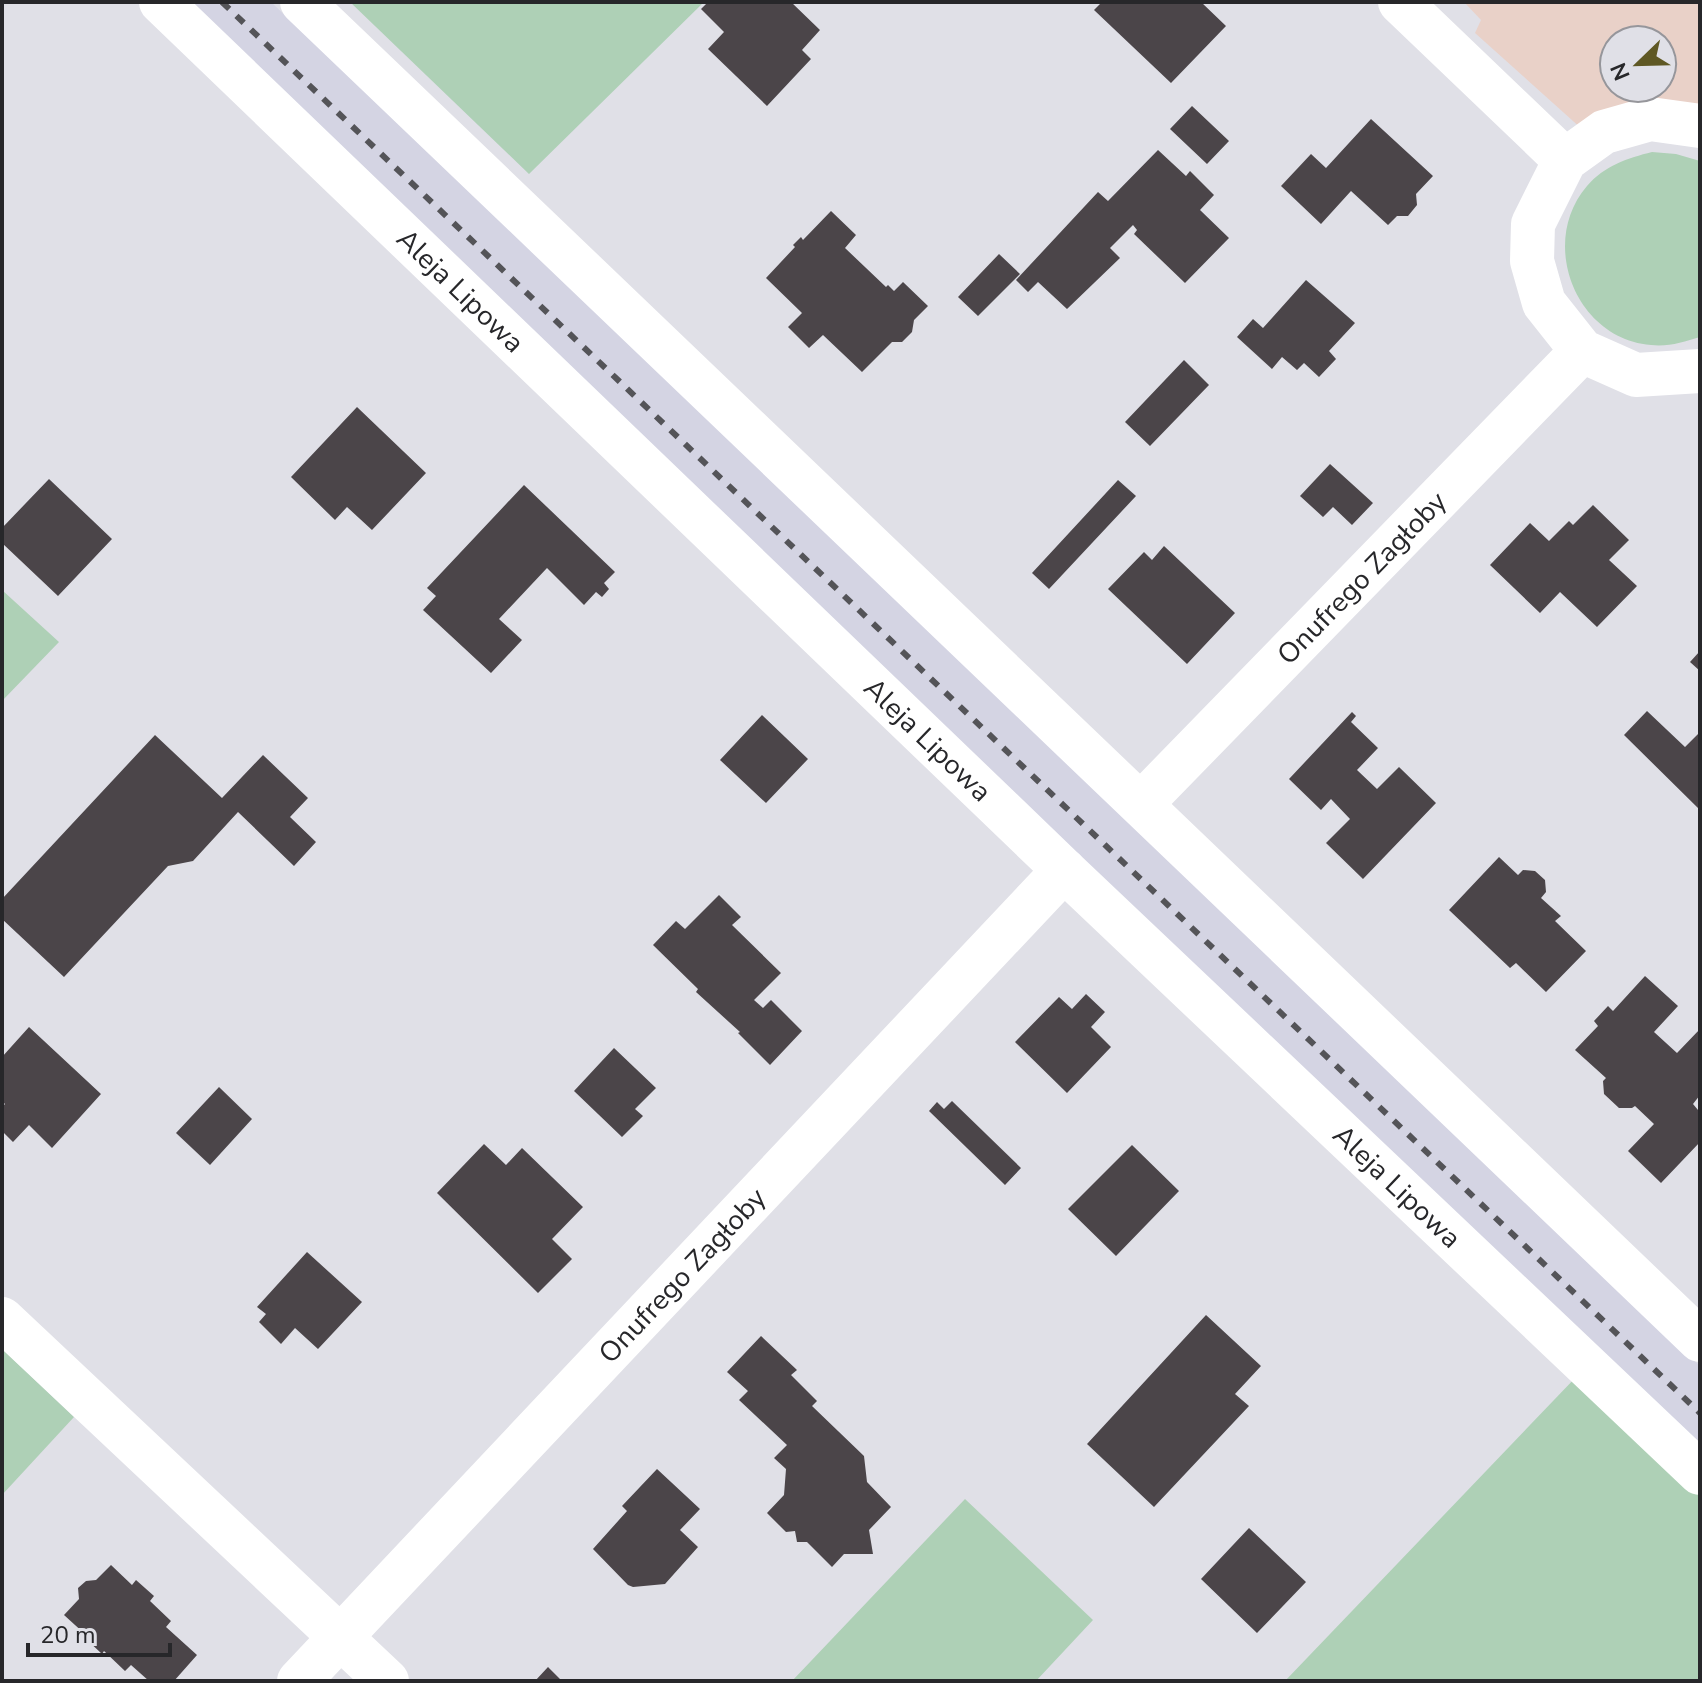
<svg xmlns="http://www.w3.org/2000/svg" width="1702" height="1683" viewBox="0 0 1702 1683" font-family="'Nunito Sans',sans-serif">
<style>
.built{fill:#d4d4e3}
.education{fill:#e9d1c8;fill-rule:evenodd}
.green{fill:#aed0b6}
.building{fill:#4b4549}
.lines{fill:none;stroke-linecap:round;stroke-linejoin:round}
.minor{stroke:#fff;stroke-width:44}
.rail{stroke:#545458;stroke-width:6;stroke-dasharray:10 10;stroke-linecap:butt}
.labels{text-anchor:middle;stroke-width:8;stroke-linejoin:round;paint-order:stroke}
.street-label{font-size:28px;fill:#27272a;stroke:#e0e0e7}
</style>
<rect width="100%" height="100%" fill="#e0e0e7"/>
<!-- built -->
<path class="built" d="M 180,2 L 271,2 L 1700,1366 L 1700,1447 Z"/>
<!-- education -->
<path class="education" d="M 1464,2 L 1700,2 L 1700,108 L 1583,130 L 1475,33 L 1481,20 ZM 1614,40 L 1662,40 L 1662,88 L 1614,88 Z"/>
<!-- green -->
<path class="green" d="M 350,2 L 704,2 L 529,174 Z
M 1652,152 L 1676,154 L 1700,161 L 1700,337 C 1684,342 1668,347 1651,345 C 1576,339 1538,243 1587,186 C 1604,166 1628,158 1652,152 Z
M 2,590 L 59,642 L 2,701 Z
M 2,1349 L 74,1417 L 2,1495 Z
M 1577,1376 L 1700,1493 L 1700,1681 L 1285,1681 Z
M 965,1499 L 1093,1620 L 1036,1681 L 792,1681 Z"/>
<!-- building -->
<path class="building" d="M 708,2 L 791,2 L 820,30 L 802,50 L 811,59 L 767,106 L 708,49 L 724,32 L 701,9 Z
M 1102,2 L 1201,2 L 1226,26 L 1171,83 L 1094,10 Z
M 1192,106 L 1229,141 L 1207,164 L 1170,129 Z
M 1371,119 L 1433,176 L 1416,194 L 1417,205 L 1408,216 L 1397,216 L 1388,225 L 1351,191 L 1321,224 L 1281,186 L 1311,154 L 1326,168 Z
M 1158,150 L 1186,176 L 1190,171 L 1214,195 L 1200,210 L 1229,238 L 1185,283 L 1134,234 L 1137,230 L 1133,225 L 1110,248 L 1120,258 L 1067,309 L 1038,282 L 1028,292 L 1016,280 L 1098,192 L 1108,201 Z
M 831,211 L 856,235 L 845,248 L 886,287 L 888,285 L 894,291 L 903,282 L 928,306 L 914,320 L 912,332 L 902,342 L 892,342 L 862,372 L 823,335 L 809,348 L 788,327 L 802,313 L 766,278 L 795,247 L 793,245 L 801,237 L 803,240 Z
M 999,254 L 1020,274 L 978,316 L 958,297 Z
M 1306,280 L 1355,323 L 1329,351 L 1336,359 L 1319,377 L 1304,363 L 1297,370 L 1282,357 L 1272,369 L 1237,337 L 1253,319 L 1263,328 Z
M 1184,360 L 1209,385 L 1150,446 L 1125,422 Z
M 357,407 L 426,473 L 372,530 L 347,507 L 335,520 L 291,477 Z
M 1330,464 L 1373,503 L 1352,525 L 1333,507 L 1323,517 L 1300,496 Z
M 49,479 L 112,539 L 58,596 L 2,543 L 2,528 Z
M 1118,480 L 1136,496 L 1049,589 L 1032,573 Z
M 524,485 L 615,572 L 604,583 L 609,589 L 602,597 L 596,592 L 584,605 L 547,568 L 499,619 L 522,640 L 491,673 L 423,610 L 436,596 L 427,588 Z
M 1593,505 L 1629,540 L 1609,560 L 1637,586 L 1597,627 L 1560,592 L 1540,613 L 1490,565 L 1530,523 L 1549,541 L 1569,521 L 1573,525 Z
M 1164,546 L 1235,613 L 1187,664 L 1108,589 L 1144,552 L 1152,560 Z
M 1700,651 L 1700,671 L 1690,662 Z
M 1647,711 L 1685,747 L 1700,732 L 1700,810 L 1624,735 Z
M 1352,712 L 1356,716 L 1351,722 L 1378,748 L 1357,770 L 1377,789 L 1399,767 L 1436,803 L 1363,879 L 1326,843 L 1350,819 L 1331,799 L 1321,810 L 1289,779 Z
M 762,715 L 808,759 L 766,803 L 720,760 Z
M 155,735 L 222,798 L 263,755 L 308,798 L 290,817 L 316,842 L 294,866 L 238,812 L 193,861 L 168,866 L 64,977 L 2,919 L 2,899 Z
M 1499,857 L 1518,875 L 1523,870 L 1535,871 L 1545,880 L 1546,892 L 1541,898 L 1561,916 L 1555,921 L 1586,951 L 1546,992 L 1516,963 L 1510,968 L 1449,910 Z
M 719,895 L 741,917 L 732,925 L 781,973 L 754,1000 L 763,1008 L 771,1000 L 802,1031 L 770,1065 L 738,1033 L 740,1032 L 696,992 L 698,989 L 653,945 L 676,921 L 685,929 Z
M 1645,976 L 1678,1006 L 1654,1032 L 1677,1053 L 1700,1029 L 1700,1095 L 1693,1104 L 1698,1110 L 1700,1108 L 1700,1142 L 1661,1183 L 1628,1151 L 1654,1124 L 1635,1106 L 1632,1108 L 1619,1108 L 1604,1094 L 1603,1081 L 1606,1078 L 1575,1050 L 1598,1026 L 1594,1021 L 1608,1006 L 1613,1011 Z
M 1086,994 L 1105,1012 L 1091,1027 L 1111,1047 L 1067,1093 L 1015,1042 L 1059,997 L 1072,1009 Z
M 29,1027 L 101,1094 L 52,1148 L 29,1125 L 13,1142 L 2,1131 L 2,1107 L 5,1104 L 2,1101 L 2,1057 Z
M 614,1048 L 656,1088 L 635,1109 L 643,1116 L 622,1137 L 574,1091 Z
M 219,1087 L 252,1119 L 210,1165 L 176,1133 Z
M 952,1101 L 1021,1168 L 1005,1185 L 929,1111 L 937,1102 L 944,1109 Z
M 484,1144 L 506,1165 L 522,1148 L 583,1207 L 552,1239 L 572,1259 L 538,1293 L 437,1193 Z
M 1132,1145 L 1179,1191 L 1116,1256 L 1068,1209 Z
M 307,1252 L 362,1302 L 318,1349 L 295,1328 L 281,1344 L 259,1322 L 266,1314 L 257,1307 Z
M 1206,1315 L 1261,1366 L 1235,1394 L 1249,1406 L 1154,1507 L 1087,1444 Z
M 761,1336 L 797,1370 L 791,1375 L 817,1401 L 812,1406 L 864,1456 L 867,1482 L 891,1507 L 869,1530 L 873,1554 L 844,1554 L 832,1567 L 807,1542 L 797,1542 L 795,1531 L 786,1532 L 767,1513 L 784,1495 L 786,1469 L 774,1458 L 787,1445 L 739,1400 L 748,1391 L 727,1372 Z
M 657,1469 L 700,1509 L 680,1530 L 698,1547 L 665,1584 L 633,1587 L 628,1585 L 593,1549 L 627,1511 L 622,1506 Z
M 1249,1528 L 1306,1582 L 1257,1633 L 1201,1579 Z
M 111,1565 L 132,1585 L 136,1580 L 154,1596 L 150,1601 L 171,1621 L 166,1627 L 197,1655 L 174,1681 L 149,1681 L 131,1665 L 125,1671 L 104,1651 L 102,1654 L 84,1637 L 86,1635 L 64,1615 L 79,1599 L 78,1588 L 86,1581 L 96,1580 Z
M 548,1667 L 562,1681 L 535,1681 Z"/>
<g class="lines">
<!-- minor -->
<g class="minor">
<path id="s1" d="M 161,2 L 1064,870 L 1700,1473"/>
<path d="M 302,2 L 1700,1340"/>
<path d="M 1400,2 L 1565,160"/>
<path d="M 1700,126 L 1650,119 L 1604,132 L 1565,160 L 1533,224 L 1532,261 L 1544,303 L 1582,351 L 1636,375 L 1700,371"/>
<path id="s2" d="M 1141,804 L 1582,351"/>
<path d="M 2,1319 L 387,1681"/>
<path id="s3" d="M 299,1681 L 1064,870"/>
</g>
<!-- rail -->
<path class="rail" d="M 222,2 L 1700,1413"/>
</g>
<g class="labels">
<!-- street labels -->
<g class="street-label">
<text dy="10" stroke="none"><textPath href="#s1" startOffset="416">Aleja Lipowa</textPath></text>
<text dy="10" stroke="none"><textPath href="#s2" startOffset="316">Onufrego Zagłoby</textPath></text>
<text dy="10" stroke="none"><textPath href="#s1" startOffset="1064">Aleja Lipowa</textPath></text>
<text dy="10" stroke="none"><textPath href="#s1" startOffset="1712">Aleja Lipowa</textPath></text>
<text dy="10" stroke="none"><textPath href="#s3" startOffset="558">Onufrego Zagłoby</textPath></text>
</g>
</g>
<!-- border -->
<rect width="1702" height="1683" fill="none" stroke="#27272a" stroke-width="8"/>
<!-- north arrow -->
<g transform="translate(1638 64) rotate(247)"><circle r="38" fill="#e0e0e7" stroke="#96969b" stroke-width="2"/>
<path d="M0-6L14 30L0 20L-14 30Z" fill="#5f5824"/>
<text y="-12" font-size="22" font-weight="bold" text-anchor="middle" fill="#27272a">N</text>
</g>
<!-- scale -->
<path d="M28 1643v12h142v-12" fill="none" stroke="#27272a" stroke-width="4"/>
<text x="40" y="1643" font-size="24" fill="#27272a" stroke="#e0e0e7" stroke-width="6" paint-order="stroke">20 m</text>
</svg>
